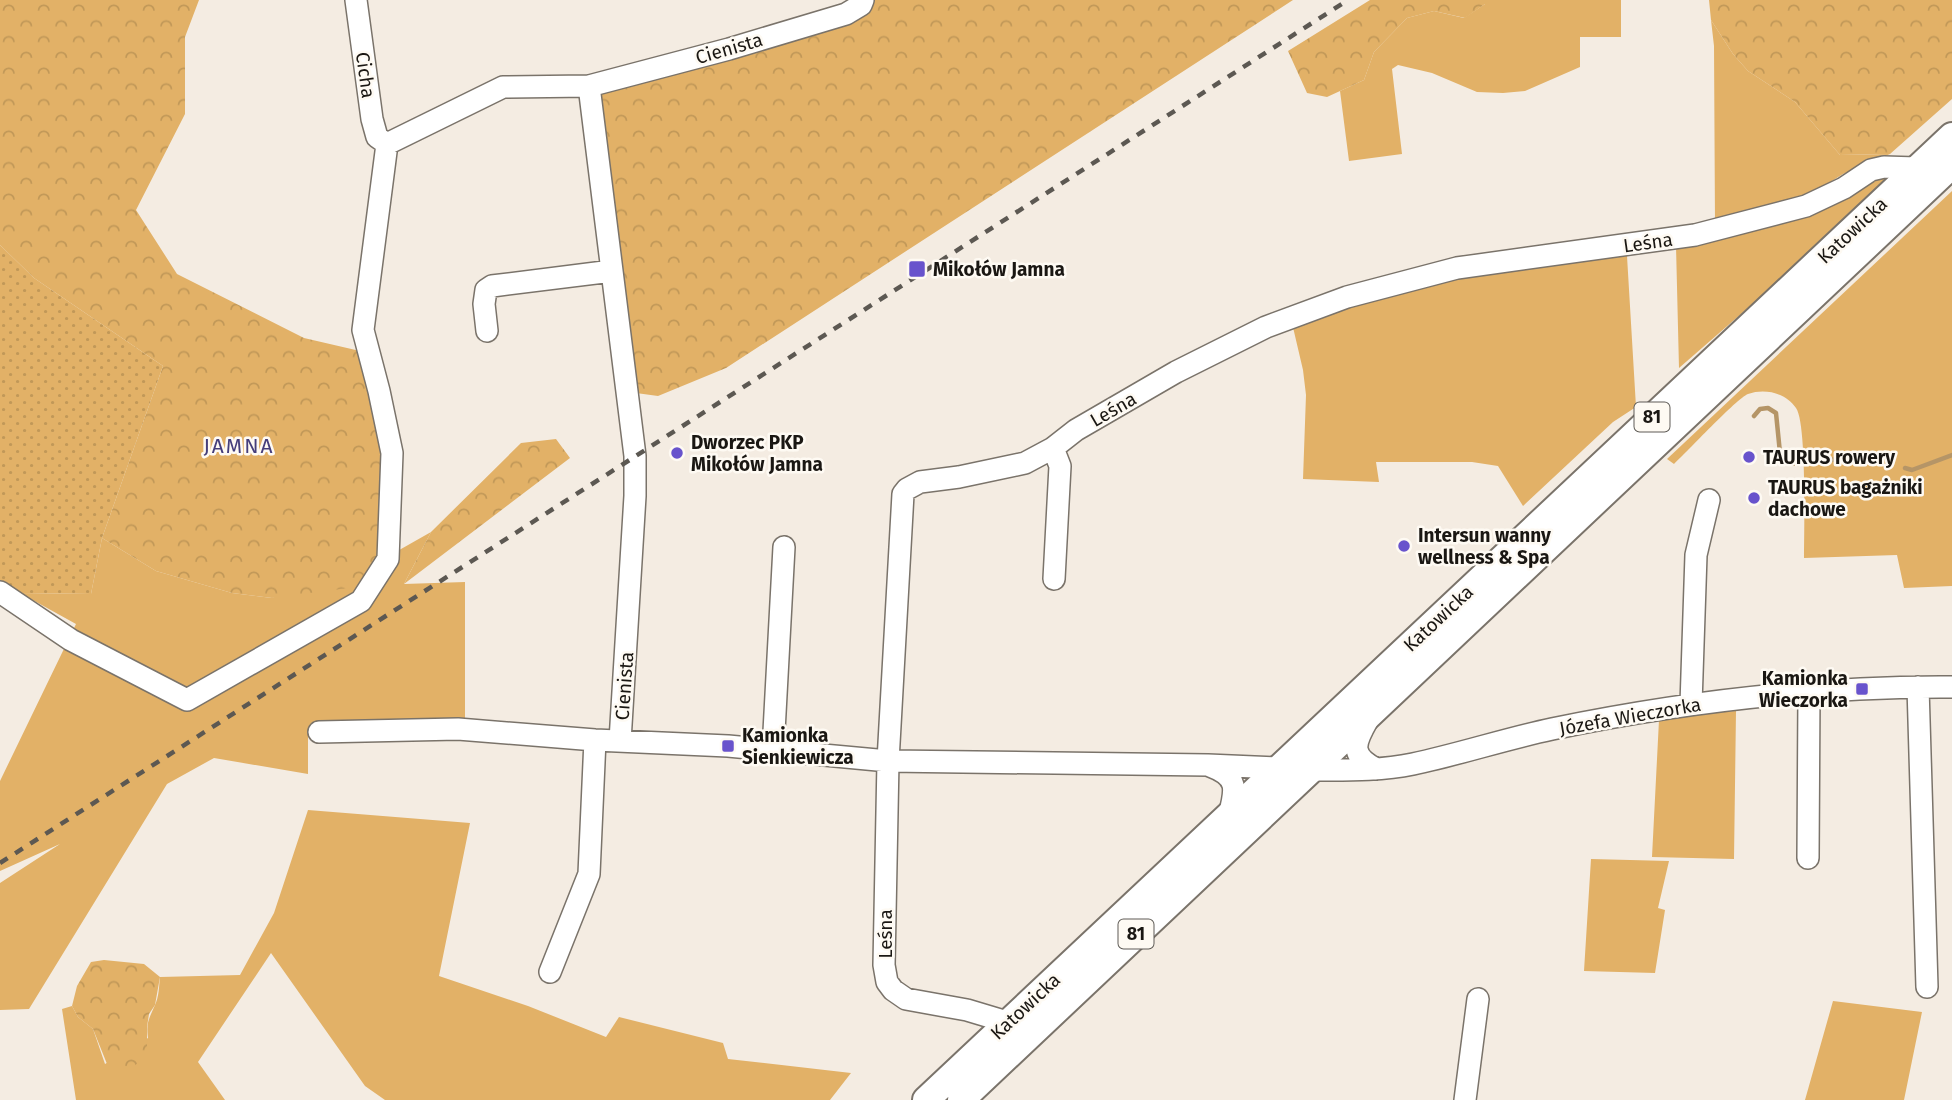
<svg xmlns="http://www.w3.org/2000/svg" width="1952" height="1100" viewBox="0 0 1952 1100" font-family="'Fira Sans',sans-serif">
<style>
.grass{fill:#e2b167}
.forest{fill:url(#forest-crowns)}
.park{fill:url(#park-dots)}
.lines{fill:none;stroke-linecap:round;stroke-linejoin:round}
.stream{stroke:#b59567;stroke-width:4.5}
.minor-casing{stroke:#7a736a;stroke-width:24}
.major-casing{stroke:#7a736a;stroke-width:30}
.minor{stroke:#fff;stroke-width:21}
.major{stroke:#fff;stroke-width:26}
.rail{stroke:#5c5852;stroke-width:4.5;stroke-dasharray:9 9;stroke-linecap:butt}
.poi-dot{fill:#6853cc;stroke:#fefaf3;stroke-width:2.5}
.labels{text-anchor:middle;stroke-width:5;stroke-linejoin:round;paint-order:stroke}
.shield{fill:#fefaf3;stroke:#5e5b56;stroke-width:2}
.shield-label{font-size:18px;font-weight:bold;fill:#1a1713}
.street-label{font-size:19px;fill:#1a1713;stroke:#fefaf3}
.poi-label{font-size:19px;font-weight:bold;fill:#1a1713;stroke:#fefaf3;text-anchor:start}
.neighbourhood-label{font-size:21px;letter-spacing:2px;fill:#453e7b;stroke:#fefaf3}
</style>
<defs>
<pattern id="forest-crowns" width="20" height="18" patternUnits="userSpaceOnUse" patternTransform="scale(1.75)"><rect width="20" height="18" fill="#e2b167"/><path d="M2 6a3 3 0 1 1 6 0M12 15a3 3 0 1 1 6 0" fill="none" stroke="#c19858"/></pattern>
<pattern id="park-dots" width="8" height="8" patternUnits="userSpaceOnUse" patternTransform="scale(1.75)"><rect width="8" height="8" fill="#e2b167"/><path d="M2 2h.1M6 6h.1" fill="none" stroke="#c19858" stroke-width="1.8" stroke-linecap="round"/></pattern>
</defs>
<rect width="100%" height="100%" fill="#f4ece2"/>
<!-- grass -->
<path class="grass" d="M 1485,0 L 1621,0 L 1621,37 L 1580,37 L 1580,67 L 1525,91 L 1503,93 L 1477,92 L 1432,73 L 1398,65 L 1392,69 L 1402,154 L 1349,161 L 1340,91 L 1364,80 L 1374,52 L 1407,18 L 1434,11 L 1464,18 L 1485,4 Z
M 1711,20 L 1733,54 L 1748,71 L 1795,102 L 1840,155 L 1890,154 L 1843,174 L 1811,194 L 1715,224 L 1714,46 Z
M 1883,175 L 1886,180 L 1772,287 L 1679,368 L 1676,246 Z
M 1952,191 L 1952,586 L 1904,588 L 1897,555 L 1804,558 C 1804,533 1807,423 1796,408 C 1786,393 1765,388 1748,394 C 1736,399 1687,452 1674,464 L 1667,459 Z
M 1627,256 L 1636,407 L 1613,422 L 1523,506 L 1498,466 L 1472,462 L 1376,462 L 1379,482 L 1303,479 L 1306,395 L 1303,370 L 1292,323 L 1451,278 Z
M 431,532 L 404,584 L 465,582 L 465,722 L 308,735 L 308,774 L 214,758 L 167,784 L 29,1009 L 0,1010 L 0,883 L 60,844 L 0,871 L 0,781 L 76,624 L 20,593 L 91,594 L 102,538 L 156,571 L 232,593 L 272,598 L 381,552 L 394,553 Z
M 1736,711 L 1734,859 L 1652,857 L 1659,720 L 1698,713 Z
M 308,810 L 470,823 L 439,976 L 528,1006 L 606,1037 L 619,1017 L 723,1043 L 728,1059 L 851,1073 L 830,1100 L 385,1100 L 365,1086 L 271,953 L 198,1062 L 225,1100 L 76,1100 L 62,1009 L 72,1006 L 78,1017 L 93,1029 L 105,1064 L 148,1038 C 146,1022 149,1019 155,1005 C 159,997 159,986 160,977 L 240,975 L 274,913 Z
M 1591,859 L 1669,861 L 1658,908 L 1665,910 L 1655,973 L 1584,971 Z
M 1833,1001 L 1922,1012 L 1904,1100 L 1805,1100 Z"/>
<!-- forest -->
<path class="forest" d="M 0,0 L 199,0 L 185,37 L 185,114 L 136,210 L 177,274 L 304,338 L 360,351 L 395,453 L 381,552 L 356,587 L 272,598 L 232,593 L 156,571 L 102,538 L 163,366 L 34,278 L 0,245 Z
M 870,0 L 1293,0 L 726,368 L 658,396 L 636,393 L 597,95 Z
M 1370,0 L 1485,0 L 1485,4 L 1465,18 L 1434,11 L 1407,18 L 1374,52 L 1364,80 L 1327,97 L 1307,93 L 1288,51 Z
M 1709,0 L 1952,0 L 1952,99 L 1890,154 L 1840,155 L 1795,102 L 1748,71 L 1733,54 L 1711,20 Z
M 556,439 L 570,458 L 404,584 L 431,532 L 521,443 Z
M 104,960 L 144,964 L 160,977 L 155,1005 L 149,1014 L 147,1027 L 147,1054 L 126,1074 L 111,1074 L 93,1029 L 78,1017 L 72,1006 L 77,986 L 91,962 Z"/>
<!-- park -->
<path class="park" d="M 0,245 L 34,278 L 163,366 L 102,538 L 91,594 L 20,593 L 0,580 Z"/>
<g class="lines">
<!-- stream -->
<path class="stream" d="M 1754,416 L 1760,409 L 1768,408 L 1776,413 L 1780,453 L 1785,462 L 1798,464 L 1871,455
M 1905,468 L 1912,470 L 1952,455"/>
<!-- minor casing -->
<g class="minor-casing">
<path id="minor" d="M 356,0 L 372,119 L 377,137 L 387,144
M 589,86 L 635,456 L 635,496 L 620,741
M 387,144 L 503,87 L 589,86 L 729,49 L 846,14 L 861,5 L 863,0
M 487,331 L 484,304 L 486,290 L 492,286 L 612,271
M 1053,448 L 1060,466 L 1054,579
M 0,592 L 71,640 L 187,700 L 361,601 L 388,559 L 392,453 L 379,391 L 363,330 L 387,144
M 1918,687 L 1927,987
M 1691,704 L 1696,555 L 1709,500
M 1367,721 C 1354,744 1350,755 1376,769
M 319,732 L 458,729 L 595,740 L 728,746 L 888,761 L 1208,765 L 1278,768
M 773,750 L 784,547
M 1210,766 C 1239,777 1236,789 1229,816
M 1313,770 C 1346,770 1380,771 1413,764 C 1460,754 1505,739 1552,729 C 1683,702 1818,686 1952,687
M 1808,858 L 1809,693
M 550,972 L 589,874 L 595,740
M 1007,1022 L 967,1010 L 906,999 L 893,990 L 887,982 L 884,965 L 888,761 L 903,494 L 907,489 L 920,482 L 959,477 L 1025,463 L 1053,448 L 1076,430 L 1176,372 L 1266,327 L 1347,297 L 1457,268 L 1695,235 L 1806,206 L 1844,188 L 1871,170 L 1884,167 L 1917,168
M 1465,1100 L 1478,999"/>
</g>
<!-- major casing -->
<g class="major-casing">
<path id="major" d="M 926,1100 L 1952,136
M 961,1100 L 1952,165"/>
</g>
<!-- minor -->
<use href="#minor" class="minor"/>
<!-- major -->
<use href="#major" class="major"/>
<!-- rail -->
<path class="rail" d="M 0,863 L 1348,0"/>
</g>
<!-- markers -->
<g class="poi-dot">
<rect x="908" y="260" width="18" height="18" rx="3.5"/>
<circle cx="677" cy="453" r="7"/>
<circle cx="1749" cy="457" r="7"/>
<circle cx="1754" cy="498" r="7"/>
<circle cx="1404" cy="546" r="7"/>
<rect x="1855" y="682" width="14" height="14" rx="3.5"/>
<rect x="721" y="739" width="14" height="14" rx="3.5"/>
</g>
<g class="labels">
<!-- shield labels -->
<g class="shield">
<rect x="1634.5" y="402.5" width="35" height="29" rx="5"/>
<rect x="1118.5" y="919.5" width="35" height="29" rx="5"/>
</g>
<g class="shield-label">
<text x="1652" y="423">81</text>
<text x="1136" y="940">81</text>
</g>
<!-- street labels -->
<g class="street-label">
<text transform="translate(729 48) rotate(-16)" y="7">Cienista</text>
<text transform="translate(366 75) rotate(82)" y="7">Cicha</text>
<text transform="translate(1852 230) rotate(-43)" y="7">Katowicka</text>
<text transform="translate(1648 242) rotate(-8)" y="7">Leśna</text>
<text transform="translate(1113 409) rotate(-30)" y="7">Leśna</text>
<text transform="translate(1438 618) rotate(-43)" y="7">Katowicka</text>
<text transform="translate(624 686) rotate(-86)" y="7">Cienista</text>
<text transform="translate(1630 716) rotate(-10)" y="7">Józefa Wieczorka</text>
<text transform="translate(885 934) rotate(-90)" y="7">Leśna</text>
<text transform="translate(1025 1006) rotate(-43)" y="7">Katowicka</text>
</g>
<!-- poi labels -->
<g class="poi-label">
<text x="933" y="276">Mikołów Jamna</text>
<text x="691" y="449">Dworzec PKP<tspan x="691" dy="22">Mikołów Jamna</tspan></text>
<text x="1763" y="464">TAURUS rowery</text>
<text x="1768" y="494">TAURUS bagażniki<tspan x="1768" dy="22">dachowe</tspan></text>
<text x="1418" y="542">Intersun wanny<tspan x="1418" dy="22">wellness &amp; Spa</tspan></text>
<text x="1848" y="685" text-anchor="end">Kamionka<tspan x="1848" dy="22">Wieczorka</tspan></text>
<text x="742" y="742">Kamionka<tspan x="742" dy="22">Sienkiewicza</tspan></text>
</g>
<!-- neighbourhood labels -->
<g class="neighbourhood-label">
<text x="239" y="453">JAMNA</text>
</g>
</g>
</svg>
